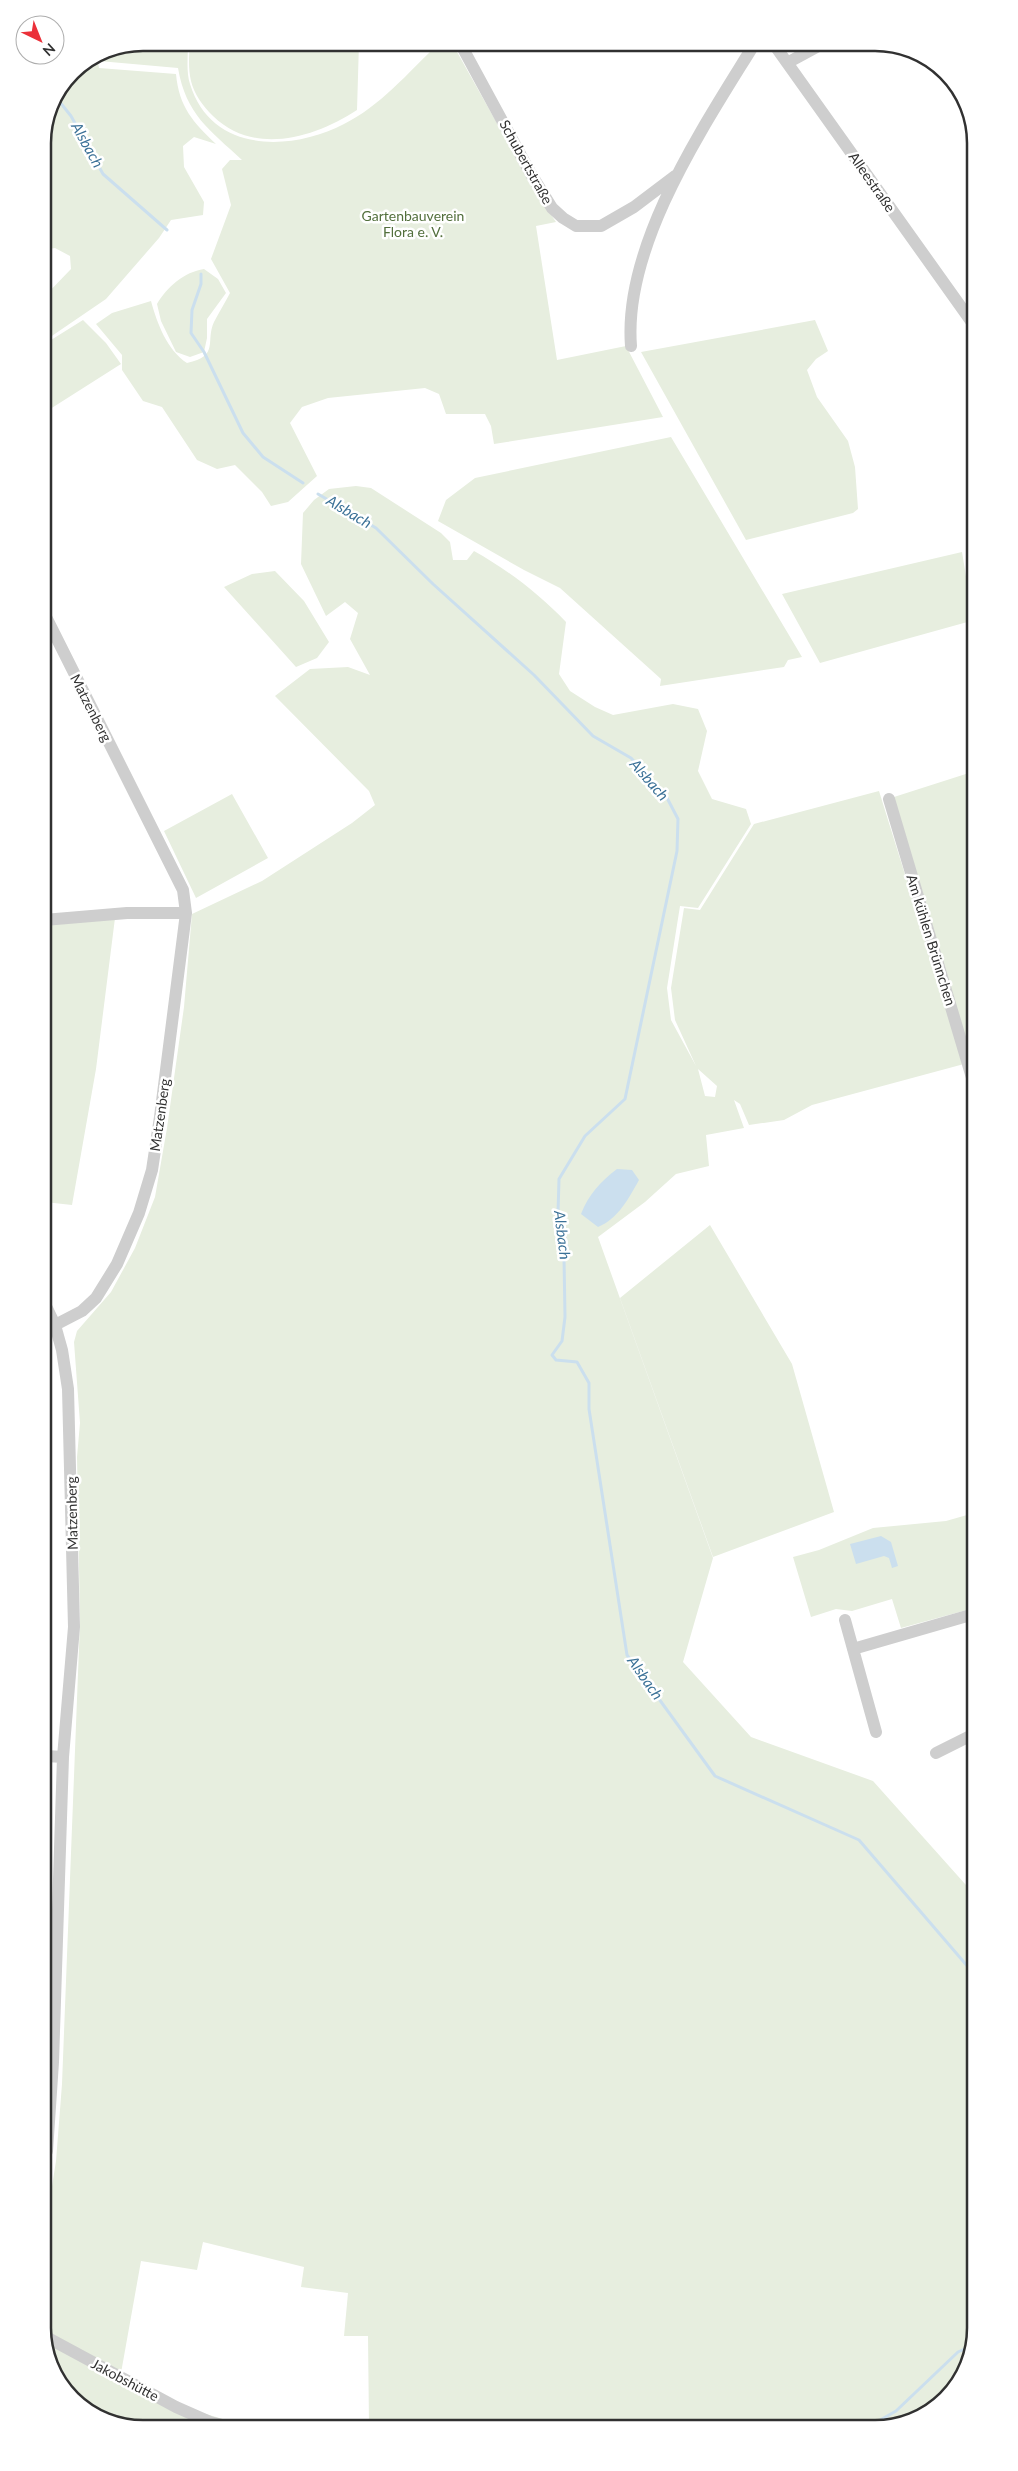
<svg xmlns="http://www.w3.org/2000/svg" width="1018" height="2471" viewBox="0 0 1018 2471" font-family="Lato,sans-serif">
<style>
.green{fill:#e7eedf;fill-rule:evenodd}
.water{fill:#cbdfee}
.lines{fill:none;stroke-linecap:round;stroke-linejoin:round}
.stream{stroke:#cbdfee;stroke-width:3}
.minor{stroke:#cecece;stroke-width:12}
.labels{text-anchor:middle;stroke-width:5;stroke-linejoin:round;paint-order:stroke}
.street-label{font-size:14px;fill:#313131;stroke:#fff}
.park-label{font-size:14px;fill:#526f3c;stroke:#fff}
.water-label{font-size:15px;font-style:italic;fill:#3b7197;stroke:#fff}
.rim{fill:none;stroke:#313131;stroke-width:2.5}
</style>
<rect width="100%" height="100%" fill="#fff"/>
<!-- green -->
<path class="green" d="M 143,43 L 188,43 C 188,56 186,72 190,84 C 211,153 290,152 344,124 C 379,107 409,72 437,45 L 440,43 L 452,43 L 535,191 L 556,222 L 536,226 L 557,360 L 626,346 L 663,417 L 494,444 L 491,426 L 485,414 L 446,414 L 439,394 L 425,388 L 328,398 L 302,407 L 290,423 L 317,476 L 288,502 L 271,506 L 262,492 L 235,465 L 217,469 L 197,460 L 162,407 L 143,401 L 122,370 L 122,355 L 96,324 L 112,313 L 151,301 C 157,323 167,350 187,363 C 220,356 205,341 214,322 C 219,312 225,303 230,293 L 211,259 L 231,205 L 222,169 L 230,160 L 242,160 C 210,130 186,115 178,68 L 99,61 L 99,54 L 105,50 Z
M 190,43 L 359,43 L 357,110 C 314,138 254,156 213,116 C 203,106 194,94 191,81 C 188,68 189,55 190,43 Z
M 97,55 L 99,68 L 176,74 C 179,107 193,122 216,144 L 194,137 L 183,146 L 184,167 L 204,202 L 203,215 L 171,220 L 159,238 L 106,299 L 43,342 L 43,298 L 71,269 L 70,256 L 55,248 L 43,250 C 43,194 30,117 71,73 C 78,66 89,61 97,55 Z
M 204,269 L 218,279 L 226,293 L 207,319 L 207,338 L 204,352 L 190,357 L 176,352 L 161,321 L 157,304 C 167,287 184,272 204,269 Z
M 83,320 L 106,343 L 121,364 L 47,411 L 43,405 L 43,345 Z
M 815,320 L 828,351 L 816,359 L 807,370 L 817,397 L 848,441 L 855,467 L 858,509 L 853,513 L 746,540 L 641,352 Z
M 671,437 L 802,657 L 788,660 L 784,667 L 660,686 L 661,679 L 560,588 L 524,570 L 438,521 L 446,500 L 475,478 Z
M 356,486 L 371,488 L 441,533 L 450,542 L 453,560 L 467,560 L 474,551 C 508,570 539,594 566,622 L 559,674 L 570,691 L 595,707 L 613,715 L 673,704 L 698,709 L 707,731 L 698,771 L 712,799 L 746,809 L 751,824 L 698,908 L 680,906 L 667,988 L 671,1020 L 696,1066 L 675,1020 L 671,988 L 684,908 L 700,910 L 754,824 L 879,791 L 964,1064 L 812,1105 L 784,1120 L 749,1125 L 740,1104 L 734,1100 L 744,1128 L 706,1135 L 709,1166 L 676,1174 L 645,1202 L 598,1237 L 713,1558 L 683,1662 L 751,1737 L 873,1781 L 974,1894 L 975,2328 L 955,2389 L 907,2423 L 369,2427 L 368,2336 L 344,2336 L 348,2293 L 301,2287 L 304,2267 L 203,2242 L 197,2270 L 141,2261 L 121,2373 L 196,2411 L 253,2428 L 136,2428 L 82,2408 L 48,2360 L 47,2218 L 56,2161 L 62,2084 L 80,1622 L 77,1457 L 80,1423 L 74,1342 L 77,1331 L 111,1292 L 135,1248 L 155,1197 L 167,1128 L 184,1007 L 192,914 L 262,881 L 352,823 L 375,805 L 369,791 L 275,696 L 310,669 L 348,667 L 370,675 L 350,639 L 358,613 L 345,602 L 326,616 L 301,564 L 303,513 L 314,500 L 329,489 ZM 698,1069 L 717,1086 L 715,1097 L 705,1096 Z
M 962,552 L 971,607 L 971,621 L 820,663 L 782,594 Z
M 275,571 L 304,601 L 329,642 L 317,658 L 296,667 L 224,587 L 252,574 Z
M 972,772 L 973,1064 L 894,797 Z
M 232,794 L 268,858 L 196,898 L 164,831 Z
M 115,918 L 96,1069 L 72,1205 L 45,1202 L 44,925 Z
M 710,1225 L 792,1364 L 834,1512 L 713,1557 L 620,1298 Z
M 974,1513 L 974,1608 L 901,1628 L 892,1599 L 852,1611 L 836,1609 L 811,1617 L 793,1557 L 819,1550 L 873,1528 L 946,1521 Z"/>
<!-- water -->
<path class="water" d="M 617,1169 L 632,1170 L 639,1180 C 629,1198 618,1219 598,1227 L 581,1214 C 589,1194 600,1182 617,1169 Z
M 881,1536 L 891,1542 L 898,1566 L 892,1568 L 889,1558 L 884,1556 L 856,1564 L 850,1544 Z"/>
<g class="lines">
<!-- stream -->
<path class="stream" d="M 55,96 L 71,116 L 103,174 L 167,230
M 201,274 L 201,284 L 192,310 L 191,333 L 204,352 L 243,433 L 263,457 L 303,483
M 318,494 L 376,528 L 433,584 L 534,675 L 593,736 L 631,758 L 665,794 L 678,819 L 677,851 L 625,1099 L 585,1136 L 559,1179 L 558,1213 L 567,1246 L 564,1257 L 565,1317 L 562,1341 L 552,1355 L 556,1360 L 577,1362 L 589,1383 L 589,1409 L 627,1655 L 715,1776 L 859,1840 L 975,1975
M 875,2423 L 896,2411 L 958,2352 L 969,2347"/>
<!-- minor -->
<path class="minor" d="M 460,43 L 531,174 L 552,208 L 563,218 L 576,226 L 601,226 L 634,207 L 675,176
M 773,43 L 971,321
M 787,63 L 824,43
M 631,346 C 623,245 704,126 755,43
M 44,613 L 183,890 L 186,913 L 160,1117 L 152,1170 L 139,1213 L 117,1264 L 96,1298 L 82,1311 L 55,1325
M 889,799 L 973,1081
M 44,920 L 127,913 L 186,913
M 45,1304 L 55,1325 L 62,1350 L 68,1389 L 74,1627 L 63,1757 L 53,2062 L 47,2151
M 845,1620 L 876,1732
M 853,1649 L 974,1614
M 936,1753 L 974,1734
M 46,1756 L 63,1757
M 48,2338 L 176,2407 L 210,2422 L 233,2428"/>
</g>
<g class="labels">
<!-- street labels -->
<g class="street-label">
<text transform="translate(526 162) rotate(61)" y="5">Schubertstraße</text>
<text transform="translate(872 182) rotate(55)" y="5">Alleestraße</text>
<text transform="translate(91 708) rotate(63)" y="5">Matzenberg</text>
<text transform="translate(931 940) rotate(73)" y="5">Am kühlen Brünnchen</text>
<text transform="translate(160 1115) rotate(-82)" y="5">Matzenberg</text>
<text transform="translate(72 1513) rotate(-91)" y="5">Matzenberg</text>
<text transform="translate(125 2380) rotate(28)" y="5">Jakobshütte</text>
</g>
<!-- park labels -->
<g class="park-label">
<text x="413" y="221">Gartenbauverein<tspan x="413" dy="16">Flora e. V.</tspan></text>
</g>
<!-- water labels -->
<g class="water-label">
<text transform="translate(87 145) rotate(61)" y="5">Alsbach</text>
<text transform="translate(349 512) rotate(31)" y="5">Alsbach</text>
<text transform="translate(649 780) rotate(49)" y="5">Alsbach</text>
<text transform="translate(562 1235) rotate(83)" y="5">Alsbach</text>
<text transform="translate(645 1678) rotate(55)" y="5">Alsbach</text>
</g>
</g>
<!-- crop -->
<path d="M0 0H1018V2471H0ZM143 51H875A92 92 0 0 1 967 143V2328A92 92 0 0 1 875 2420H143A92 92 0 0 1 51 2328V143A92 92 0 0 1 143 51Z" fill="#fff" fill-rule="evenodd"/>
<path class="rim" d="M143 51H875A92 92 0 0 1 967 143V2328A92 92 0 0 1 875 2420H143A92 92 0 0 1 51 2328V143A92 92 0 0 1 143 51Z"/>
<!-- north arrow -->
<g transform="translate(40 40) rotate(137)"><circle r="24" fill="#ffffff" stroke="#adadad"/>
<path d="M0-4L9 19L0 12L-9 19Z" fill="#eb3039"/>
<text y="-8" font-size="14" font-weight="bold" text-anchor="middle" fill="#313131">N</text>
</g>
</svg>
